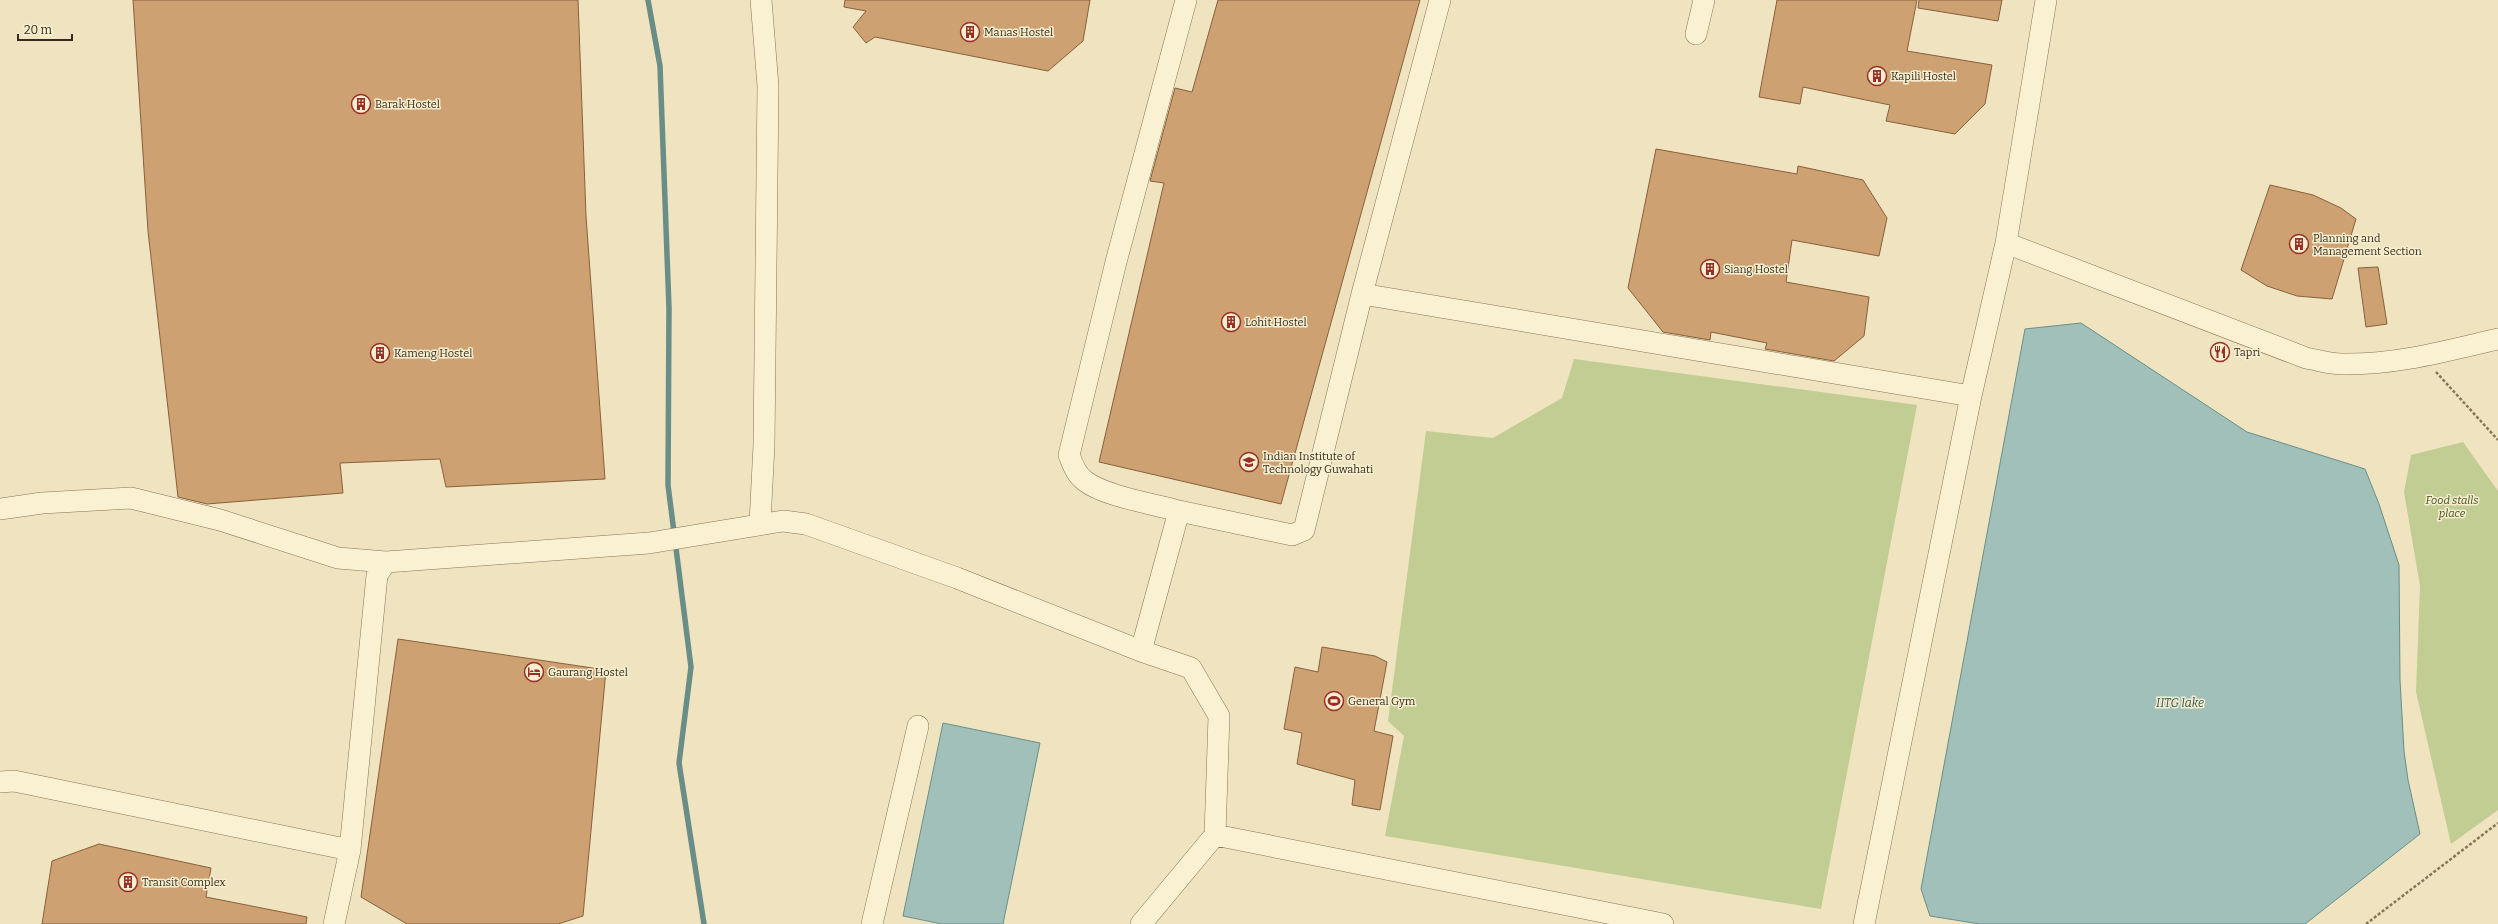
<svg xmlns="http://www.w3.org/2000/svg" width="2498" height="924" viewBox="0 0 2498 924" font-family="Bitter,serif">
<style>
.green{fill:#c1cd93}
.water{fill:#a2c0ba;stroke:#698e88}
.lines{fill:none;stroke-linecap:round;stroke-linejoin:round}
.stream{stroke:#698e88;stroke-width:5.5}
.building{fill:#cea173;stroke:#87603c}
.minor-casing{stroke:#877557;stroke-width:22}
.path{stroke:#877557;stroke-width:2.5;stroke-dasharray:3 2;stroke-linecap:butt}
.minor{stroke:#f9f1d2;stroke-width:21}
.labels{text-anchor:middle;stroke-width:3;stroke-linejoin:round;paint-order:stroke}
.poi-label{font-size:11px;fill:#362b1c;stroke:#f6eece;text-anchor:start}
.park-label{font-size:11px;font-style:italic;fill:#435322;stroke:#f6eece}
.water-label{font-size:12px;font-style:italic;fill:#2b5657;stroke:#f6eece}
</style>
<rect width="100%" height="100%" fill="#efe4bf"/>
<!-- green -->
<path class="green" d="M 1574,359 L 1917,405 L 1821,909 L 1385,836 L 1404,736 L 1388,721 L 1426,431 L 1493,438 L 1562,398 Z
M 2463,442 L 2498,491 L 2498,810 L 2451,844 L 2416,692 L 2420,586 L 2404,492 L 2411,455 Z"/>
<!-- water -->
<path class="water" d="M 2081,323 L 2247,432 L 2365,469 L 2379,504 L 2399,565 L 2400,680 L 2404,751 L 2408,780 L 2420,834 L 2305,924 L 1980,924 L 1930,916 L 1921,889 L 2025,329 Z
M 943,723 L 1040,743 L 1003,924 L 942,924 L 903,916 Z"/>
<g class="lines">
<!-- stream -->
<path class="stream" d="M 648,0 L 660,66 L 669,308 L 668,485 L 691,667 L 679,763 L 704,924"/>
</g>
<!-- building -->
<path class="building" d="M 133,0 L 578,0 L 586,216 L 605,479 L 446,487 L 440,459 L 340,463 L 343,493 L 207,504 L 178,497 L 148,231 Z
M 845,0 L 1090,0 L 1083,41 L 1048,71 L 875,37 L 866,43 L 853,27 L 866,11 L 844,7 Z
M 1218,0 L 1420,0 L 1281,504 L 1099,462 L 1164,183 L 1150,181 L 1175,88 L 1192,92 Z
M 1777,0 L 1917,0 L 1907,51 L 1992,65 L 1985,104 L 1955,134 L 1886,121 L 1890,105 L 1803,87 L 1800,104 L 1759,97 Z
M 1919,0 L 2002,0 L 1998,21 L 1918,8 Z
M 1656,149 L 1797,174 L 1798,166 L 1863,180 L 1887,218 L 1879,256 L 1792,240 L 1786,282 L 1869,297 L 1864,336 L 1834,361 L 1765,349 L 1767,343 L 1711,332 L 1710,340 L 1663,332 L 1628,288 Z
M 2270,185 L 2313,195 L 2341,208 L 2356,219 L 2332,299 L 2297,296 L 2267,286 L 2241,270 Z
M 2378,267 L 2387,324 L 2366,327 L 2358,268 Z
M 398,639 L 606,670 L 583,916 L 558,924 L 407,924 L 361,897 Z
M 1322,647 L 1375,656 L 1387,662 L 1374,731 L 1393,736 L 1380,810 L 1352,805 L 1355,780 L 1297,764 L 1302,733 L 1284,729 L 1295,667 L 1318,672 Z
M 99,844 L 211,868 L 206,897 L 307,917 L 306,924 L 42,924 L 52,861 Z"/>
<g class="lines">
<!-- minor casing -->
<g class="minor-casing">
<path id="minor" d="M 1696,34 L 1704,0
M 2006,243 L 2306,358 C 2318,360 2330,364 2342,364 C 2396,365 2446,351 2498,339
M 1362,294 L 1971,396
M 0,509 L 42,503 L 131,498 L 220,520 L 338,558 L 386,562
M 1179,511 C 1154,504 1104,496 1085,481 C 1076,474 1073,465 1069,455 L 1116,262 L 1186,0
M 760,523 L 764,445 L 768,86 L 761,0
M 1141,651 L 1179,511 L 1292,535 L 1304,530 L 1362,294 L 1440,0
M 0,782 L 14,781 L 350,850
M 334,924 L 350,850 L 377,575 L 386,562 L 649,543 L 783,521 L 806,524 L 957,578 L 1141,651 L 1191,668 L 1219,716 L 1215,835 L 1663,924
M 872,924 L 918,726
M 1141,924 L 1215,835
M 1864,924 L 1971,396 L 2006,243 L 2046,0"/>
</g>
<!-- path -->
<path class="path" d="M 2436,372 L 2498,440
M 2366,924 L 2498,823"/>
<!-- minor -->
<use href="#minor" class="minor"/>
</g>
<!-- icons -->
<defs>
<g id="building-ring" transform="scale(1)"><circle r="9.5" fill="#f6eece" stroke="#982f26" stroke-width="1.5"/><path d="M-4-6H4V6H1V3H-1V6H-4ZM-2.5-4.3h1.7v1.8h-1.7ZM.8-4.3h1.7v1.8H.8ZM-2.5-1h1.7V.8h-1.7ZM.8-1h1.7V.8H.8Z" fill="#982f26"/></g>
<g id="restaurant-ring" transform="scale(1)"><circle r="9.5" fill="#f6eece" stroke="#982f26" stroke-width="1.5"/><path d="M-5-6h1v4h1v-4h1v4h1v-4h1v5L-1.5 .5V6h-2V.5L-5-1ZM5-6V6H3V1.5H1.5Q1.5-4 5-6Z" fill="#982f26"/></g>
<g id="university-ring" transform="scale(1)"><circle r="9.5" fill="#f6eece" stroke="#982f26" stroke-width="1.5"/><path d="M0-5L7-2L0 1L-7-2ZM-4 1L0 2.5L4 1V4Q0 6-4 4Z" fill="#982f26"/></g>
<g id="hotel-ring" transform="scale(1)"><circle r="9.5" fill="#f6eece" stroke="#982f26" stroke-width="1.5"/><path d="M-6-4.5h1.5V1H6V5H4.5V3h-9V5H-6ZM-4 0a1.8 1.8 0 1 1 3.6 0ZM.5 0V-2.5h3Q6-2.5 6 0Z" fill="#982f26"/></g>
<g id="stadium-ring" transform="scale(1)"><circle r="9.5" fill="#f6eece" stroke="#982f26" stroke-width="1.5"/><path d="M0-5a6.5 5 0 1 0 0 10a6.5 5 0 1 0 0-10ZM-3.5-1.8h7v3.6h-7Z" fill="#982f26"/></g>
</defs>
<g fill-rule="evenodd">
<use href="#building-ring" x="970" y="32"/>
<use href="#building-ring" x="1877" y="76"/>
<use href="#building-ring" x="361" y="104"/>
<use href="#building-ring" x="2299" y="244"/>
<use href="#building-ring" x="1710" y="269"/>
<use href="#building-ring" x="1231" y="322"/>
<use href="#restaurant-ring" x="2220" y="352"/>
<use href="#building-ring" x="380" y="353"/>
<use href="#university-ring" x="1249" y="462"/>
<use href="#hotel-ring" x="534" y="672"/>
<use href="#stadium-ring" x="1334" y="701"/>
<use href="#building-ring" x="128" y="882"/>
</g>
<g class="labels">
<!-- poi labels -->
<g class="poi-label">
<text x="984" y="36">Manas Hostel</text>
<text x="1891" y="80">Kapili Hostel</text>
<text x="375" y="108">Barak Hostel</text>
<text x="2313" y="242">Planning and<tspan x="2313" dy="13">Management Section</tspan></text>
<text x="1724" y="273">Siang Hostel</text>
<text x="1245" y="326">Lohit Hostel</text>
<text x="2234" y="356">Tapri</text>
<text x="394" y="357">Kameng Hostel</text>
<text x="1263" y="460">Indian Institute of<tspan x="1263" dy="13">Technology Guwahati</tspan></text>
<text x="548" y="676">Gaurang Hostel</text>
<text x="1348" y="705">General Gym</text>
<text x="142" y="886">Transit Complex</text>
</g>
<!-- park labels -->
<g class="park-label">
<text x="2452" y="504">Food stalls<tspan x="2452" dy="13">place</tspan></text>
</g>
<!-- water labels -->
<g class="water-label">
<text x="2180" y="707">IITG lake</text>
</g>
</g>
<!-- scale -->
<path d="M18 34v6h54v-6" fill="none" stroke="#362b1c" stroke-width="2"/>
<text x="24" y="34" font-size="12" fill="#362b1c" stroke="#f6eece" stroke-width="3" paint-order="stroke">20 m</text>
</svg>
